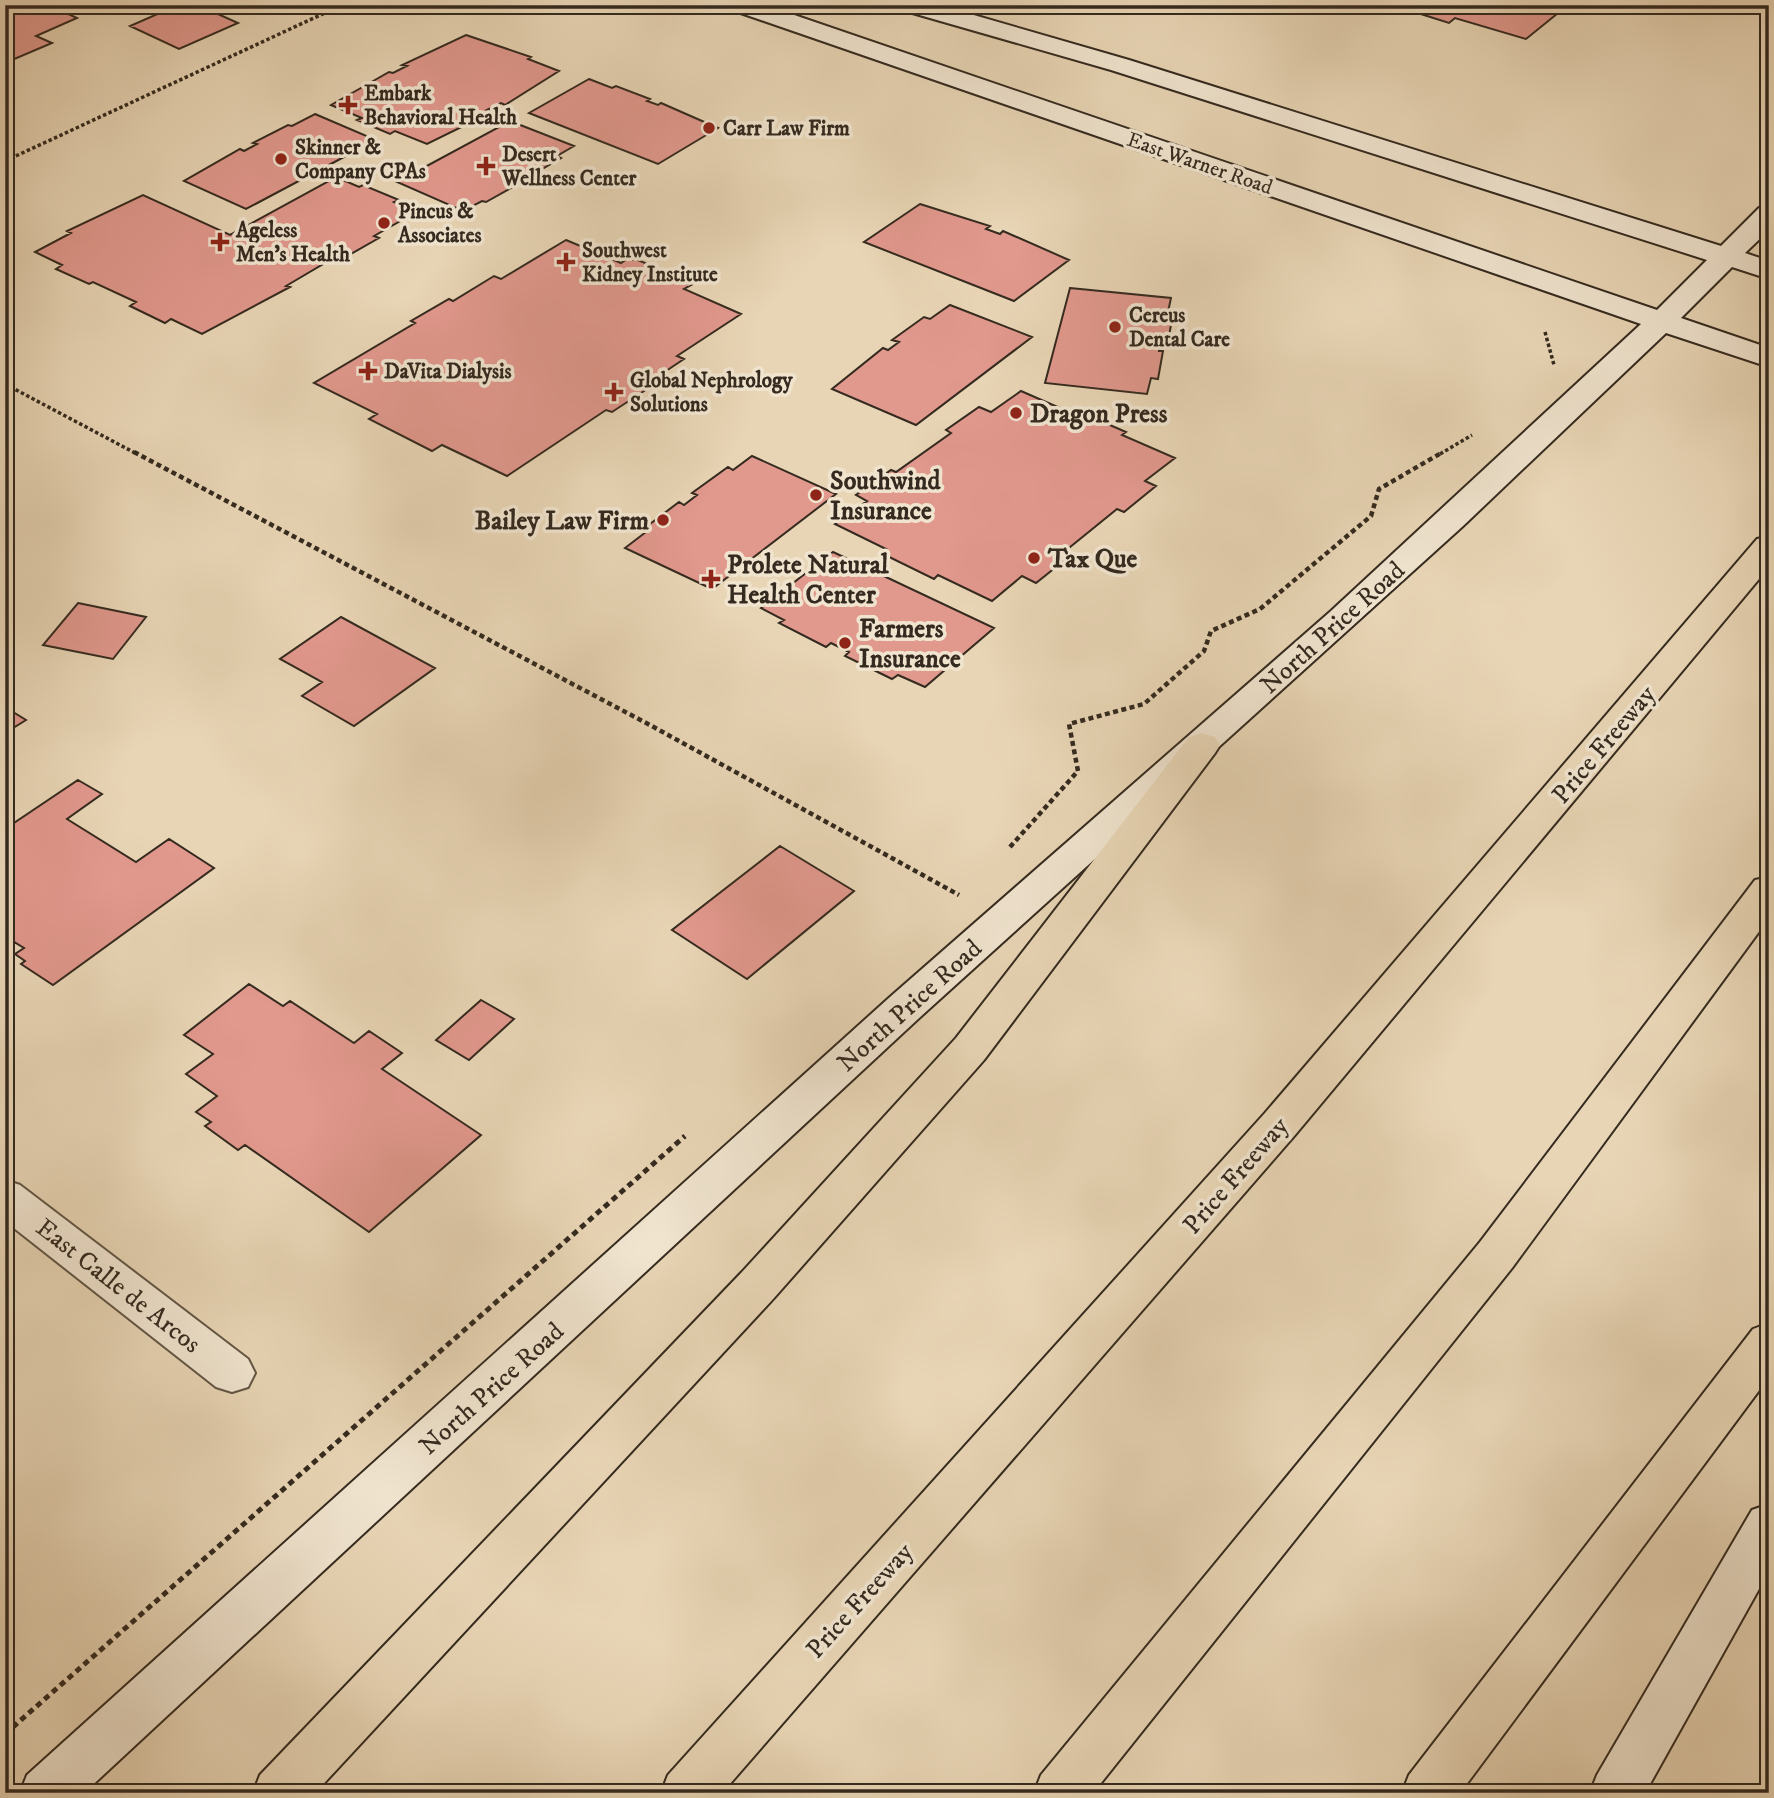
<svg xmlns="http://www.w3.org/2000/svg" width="1774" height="1798" viewBox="0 0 1774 1798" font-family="'IM FELL DW Pica',serif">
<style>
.building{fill:#e1988d;stroke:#342a1f;stroke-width:2}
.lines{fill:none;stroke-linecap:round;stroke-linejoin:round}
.minor-casing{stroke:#615544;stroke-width:4}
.secondary-casing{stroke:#342a1f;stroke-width:4}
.motorway-casing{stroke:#342a1f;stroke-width:4}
.path-far2{stroke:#342a1f;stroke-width:3.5;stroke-dasharray:3.5 2.5;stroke-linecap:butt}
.path-far1{stroke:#342a1f;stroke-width:4.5;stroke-dasharray:5 3.5;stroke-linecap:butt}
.path{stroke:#342a1f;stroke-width:5;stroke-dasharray:6 4.5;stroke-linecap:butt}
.minor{fill:#f0e4cf;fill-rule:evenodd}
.secondary{fill:#f0e4cf;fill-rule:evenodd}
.motorway{fill:#e8d5b5;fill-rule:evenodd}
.poi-dot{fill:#8f2418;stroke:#f0e4cf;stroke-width:2.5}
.labels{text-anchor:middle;stroke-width:7;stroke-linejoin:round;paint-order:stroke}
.far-poi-label{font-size:21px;font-weight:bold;fill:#342a1f;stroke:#f0e4cf;text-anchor:start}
.far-street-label{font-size:21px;fill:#342a1f;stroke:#f0e4cf}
.poi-label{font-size:26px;font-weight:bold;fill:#342a1f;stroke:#f0e4cf;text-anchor:start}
.street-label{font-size:26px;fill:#342a1f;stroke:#f0e4cf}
</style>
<rect width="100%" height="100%" fill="#e8d5b5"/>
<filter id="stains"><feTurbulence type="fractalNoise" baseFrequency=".00286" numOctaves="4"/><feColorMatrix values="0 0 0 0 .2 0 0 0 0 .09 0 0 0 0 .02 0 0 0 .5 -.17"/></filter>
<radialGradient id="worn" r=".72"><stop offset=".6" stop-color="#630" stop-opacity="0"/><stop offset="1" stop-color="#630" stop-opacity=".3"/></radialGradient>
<!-- building -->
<path class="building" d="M 5,5 L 49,5 L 77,18 L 36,36 L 52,43 L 5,63 Z
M 178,5 L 198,5 L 238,23 L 179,49 L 130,26 Z
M 1410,5 L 1568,5 L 1526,39 L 1455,18 L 1449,23 L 1405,9 Z
M 466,35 L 531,57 L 528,59 L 559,71 L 505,105 L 501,103 L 487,110 L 492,112 L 427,144 L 395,131 L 390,134 L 357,120 L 362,118 L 331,105 L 389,72 L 393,73 L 407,66 L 402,65 Z
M 589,79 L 612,88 L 616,86 L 650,99 L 647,101 L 658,105 L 661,103 L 718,128 L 658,164 L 529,113 Z
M 315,114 L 376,140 L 246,209 L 184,181 L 240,149 L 244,151 L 257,144 L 253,143 L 288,125 L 292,126 Z
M 510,121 L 574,146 L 557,156 L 561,158 L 530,176 L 526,174 L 514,181 L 520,183 L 486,202 L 482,201 L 463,211 L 397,182 Z
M 336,177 L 359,187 L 363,185 L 399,200 L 394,202 L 416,212 L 374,236 L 379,238 L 342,259 L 337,256 L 286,286 L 290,287 L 202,334 L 171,319 L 165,323 L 130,306 L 136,302 L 93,282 L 89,284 L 56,269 L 62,265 L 35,252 L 71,233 L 67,231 L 143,195 L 230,235 Z
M 920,204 L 990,226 L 986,229 L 1000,234 L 1003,231 L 1069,260 L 1014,301 L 864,242 Z
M 566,240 L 621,263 L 627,259 L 638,260 L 685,280 L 682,281 L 691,285 L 684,289 L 741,314 L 677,356 L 684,359 L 642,387 L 647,389 L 612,412 L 606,410 L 507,476 L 442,445 L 432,451 L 369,419 L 377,414 L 314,383 L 415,323 L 411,321 L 449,299 L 453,301 L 494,276 L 501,279 Z
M 1070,288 L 1171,298 L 1168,312 L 1173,313 L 1168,342 L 1161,341 L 1159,351 L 1163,351 L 1158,379 L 1151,378 L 1147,394 L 1045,383 Z
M 950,305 L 1032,337 L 916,425 L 832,389 L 883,348 L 888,350 L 899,342 L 892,340 L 924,317 L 930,319 Z
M 1021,391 L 1069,412 L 1073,409 L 1126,432 L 1122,435 L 1175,458 L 1145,481 L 1156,486 L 1124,512 L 1117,509 L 1064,552 L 1071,555 L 1036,583 L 1022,576 L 992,601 L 938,575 L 934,579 L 881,553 L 886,549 L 835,524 L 867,501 L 856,495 L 891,470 L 896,472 L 951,433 L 946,430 L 979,407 L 991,412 Z
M 752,456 L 836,494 L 712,589 L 625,548 L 646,532 L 642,530 L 679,502 L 684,505 L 697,495 L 692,493 L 728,467 L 733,470 Z
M 833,552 L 994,628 L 925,687 L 898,675 L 892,679 L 845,656 L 849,652 L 831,643 L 826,647 L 779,623 L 784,620 L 761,608 Z
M 78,603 L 146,617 L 113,659 L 43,645 Z
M 341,617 L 435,668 L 354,726 L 302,696 L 322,682 L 280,659 Z
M 5,707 L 26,720 L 5,733 Z
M 78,780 L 102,794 L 67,819 L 136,862 L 169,839 L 214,868 L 53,985 L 21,964 L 25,961 L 15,954 L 24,948 L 14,942 L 5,947 L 5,829 Z
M 780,846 L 854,891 L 747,979 L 672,930 Z
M 249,984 L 283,1006 L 290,1001 L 354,1043 L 369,1031 L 402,1053 L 382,1069 L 481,1135 L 369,1232 L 245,1145 L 238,1150 L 205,1126 L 211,1122 L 196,1112 L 217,1096 L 186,1074 L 213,1054 L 184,1035 Z
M 481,1000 L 514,1019 L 469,1060 L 436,1040 Z"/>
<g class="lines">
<!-- minor casing -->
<g class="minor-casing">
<path id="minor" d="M 5,1180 L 20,1185 L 248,1359 L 255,1373 L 248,1387 L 232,1392 L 216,1387 L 5,1221 Z"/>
</g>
<!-- secondary casing -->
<g class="secondary-casing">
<path id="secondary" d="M 729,5 L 765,5 L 1657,310 L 1707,260 L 1111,70 L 902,10 L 899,5 L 939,5 L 1129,60 L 1721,246 L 1759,208 L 1769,206 L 1769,230 L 1745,253 L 1769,261 L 1769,279 L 1732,267 L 1681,318 L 1769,348 L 1769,367 L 1666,333 L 1463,526 L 918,1019 L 84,1793 L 20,1793 L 27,1775 L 890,997 L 1331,611 L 1641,324 L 732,10 Z
M 1769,1504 L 1769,1571 L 1645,1793 L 1590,1793 L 1597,1775 L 1752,1510 Z"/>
</g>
<!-- motorway casing -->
<g class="motorway-casing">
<path id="motorway" d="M 1769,536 L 1769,567 L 1295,1135 L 722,1793 L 661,1793 L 668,1775 L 1265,1113 L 1757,539 Z
M 1202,733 L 1215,737 L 1220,745 L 1215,753 L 984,1060 L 774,1298 L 315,1793 L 253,1793 L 260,1775 L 742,1272 L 956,1038 L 1189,737 Z
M 1769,877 L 1769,918 L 1512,1268 L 1093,1793 L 1034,1793 L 1041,1775 L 1480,1242 L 1755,880 Z
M 1769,1323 L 1769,1377 L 1460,1793 L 1402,1793 L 1409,1775 L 1753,1329 Z"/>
</g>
<!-- path-far2 -->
<path class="path-far2" d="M 5,161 L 342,5
M 1545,332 L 1554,365
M 5,384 L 137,454
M 1440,454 L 1472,435"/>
<!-- path-far1 -->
<path class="path-far1" d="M 134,452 L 650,725 L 959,895
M 1010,847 L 1078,771 L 1069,724 L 1144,704 L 1204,651 L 1211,631 L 1260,609 L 1371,516 L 1379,489 L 1443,452"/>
<!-- path -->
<path class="path" d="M 5,1734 L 685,1136"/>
<!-- minor -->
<use href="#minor" class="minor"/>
<!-- secondary -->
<use href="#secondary" class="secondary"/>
<!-- motorway -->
<use href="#motorway" class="motorway"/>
</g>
<!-- markers -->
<g class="poi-dot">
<path d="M344.5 94.5h7v7h7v7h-7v7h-7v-7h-7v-7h7z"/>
<circle cx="709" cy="128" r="7"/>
<circle cx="281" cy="159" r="7"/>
<path d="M482.5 155.5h7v7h7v7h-7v7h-7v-7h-7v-7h7z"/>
<circle cx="384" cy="223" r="7"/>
<path d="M216.5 231.5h7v7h7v7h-7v7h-7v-7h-7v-7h7z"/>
<path d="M562.5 251.5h7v7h7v7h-7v7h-7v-7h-7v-7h7z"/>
<circle cx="1115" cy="327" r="7"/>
<path d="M364.5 360.5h7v7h7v7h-7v7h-7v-7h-7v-7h7z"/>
<path d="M610.5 381.5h7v7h7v7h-7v7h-7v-7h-7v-7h7z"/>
<circle cx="1016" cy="413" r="7"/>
<circle cx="816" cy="495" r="7"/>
<circle cx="663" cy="520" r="7"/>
<circle cx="1034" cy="558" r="7"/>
<path d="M707.5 568.5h7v7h7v7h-7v7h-7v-7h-7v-7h7z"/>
<circle cx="845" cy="643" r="7"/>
</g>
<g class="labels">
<!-- far-poi labels -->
<g class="far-poi-label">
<text x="364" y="100">Embark<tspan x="364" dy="24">Behavioral Health</tspan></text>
<text x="723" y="135">Carr Law Firm</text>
<text x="295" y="154">Skinner &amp;<tspan x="295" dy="24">Company CPAs</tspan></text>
<text x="502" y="161">Desert<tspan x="502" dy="24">Wellness Center</tspan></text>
<text x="398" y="218">Pincus &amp;<tspan x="398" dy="24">Associates</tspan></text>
<text x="236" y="237">Ageless<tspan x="236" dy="24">Men's Health</tspan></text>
<text x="582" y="257">Southwest<tspan x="582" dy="24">Kidney Institute</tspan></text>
<text x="1129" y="322">Cereus<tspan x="1129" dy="24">Dental Care</tspan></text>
<text x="384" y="378">DaVita Dialysis</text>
<text x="630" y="387">Global Nephrology<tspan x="630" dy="24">Solutions</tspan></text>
</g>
<!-- far-street labels -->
<g class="far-street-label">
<text transform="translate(1200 163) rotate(19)" y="7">East Warner Road</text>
</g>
<!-- poi labels -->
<g class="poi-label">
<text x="1030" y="422">Dragon Press</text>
<text x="830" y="489">Southwind<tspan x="830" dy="30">Insurance</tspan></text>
<text x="649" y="529" text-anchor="end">Bailey Law Firm</text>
<text x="1048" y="567">Tax Que</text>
<text x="727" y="573">Prolete Natural<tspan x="727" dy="30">Health Center</tspan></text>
<text x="859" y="637">Farmers<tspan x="859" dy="30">Insurance</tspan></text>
</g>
<!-- street labels -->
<g class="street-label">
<text transform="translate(1332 627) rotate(-42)" y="9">North Price Road</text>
<text transform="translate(1603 744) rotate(-50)" y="9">Price Freeway</text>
<text transform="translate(909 1005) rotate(-42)" y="9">North Price Road</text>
<text transform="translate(1235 1175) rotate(-49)" y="9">Price Freeway</text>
<text transform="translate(119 1285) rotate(38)" y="9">East Calle de Arcos</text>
<text transform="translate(491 1388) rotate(-42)" y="9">North Price Road</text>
<text transform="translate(859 1600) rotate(-48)" y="9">Price Freeway</text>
</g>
</g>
<!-- margin -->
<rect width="1774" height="1798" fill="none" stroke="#e8d5b5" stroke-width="28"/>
<rect x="7" y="7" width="1760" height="1784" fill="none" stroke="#342a1f" stroke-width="3.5"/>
<rect x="14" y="14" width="1746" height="1770" fill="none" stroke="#342a1f" stroke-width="2"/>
<rect width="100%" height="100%" filter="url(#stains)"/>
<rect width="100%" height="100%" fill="url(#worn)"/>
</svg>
